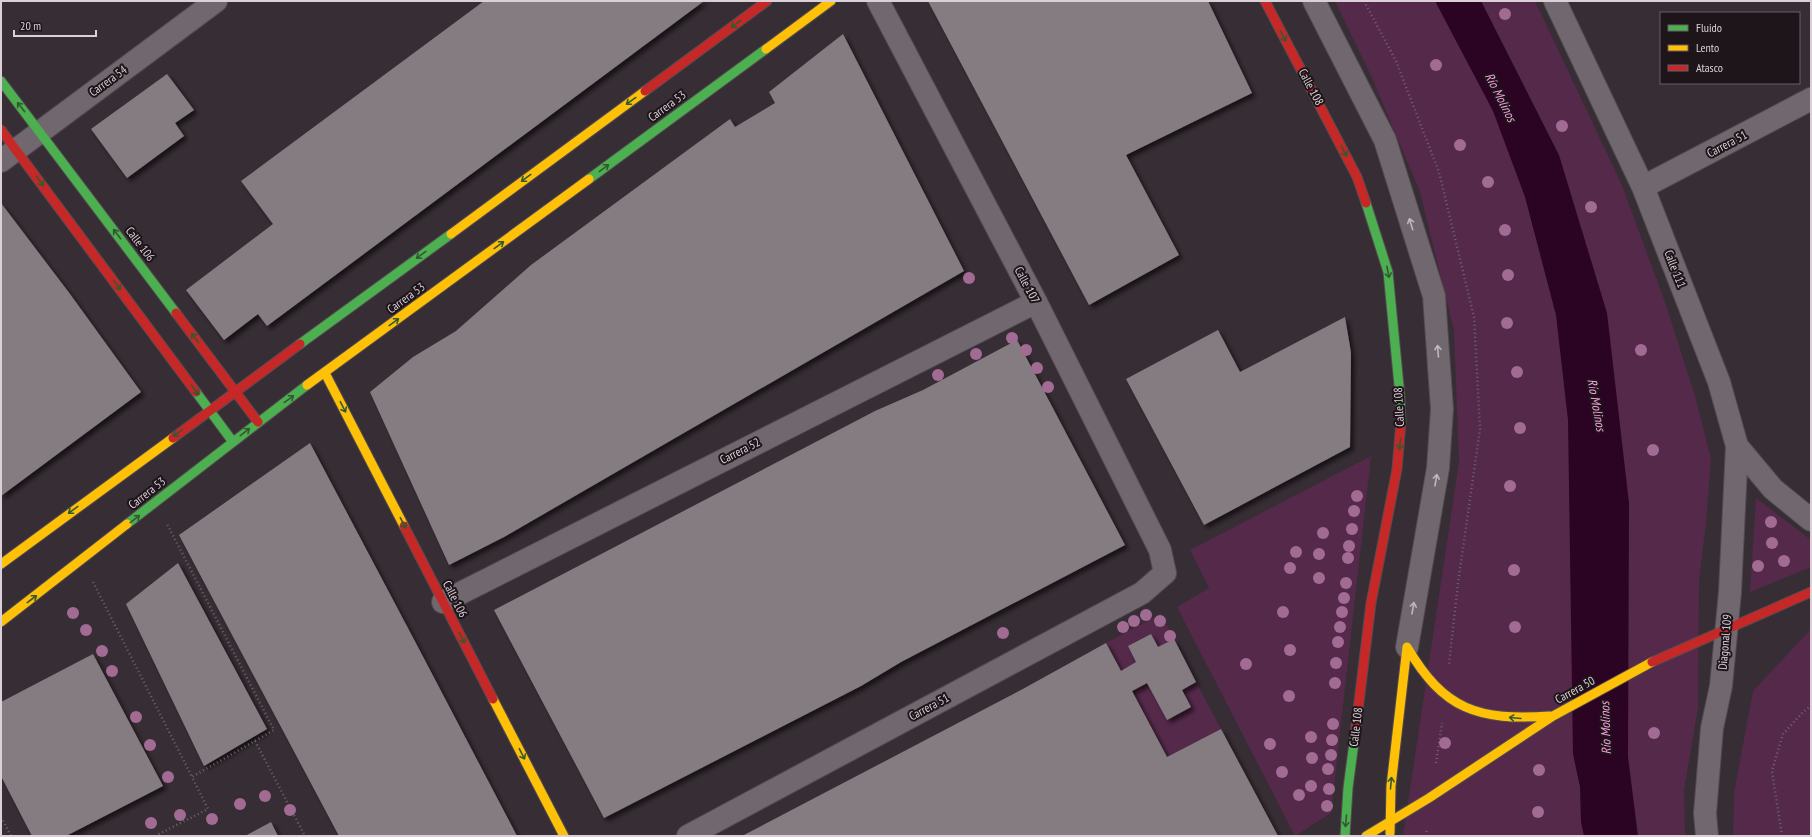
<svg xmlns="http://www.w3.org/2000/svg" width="1812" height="837" viewBox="0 0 1812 837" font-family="'PT Sans Narrow',sans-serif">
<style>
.green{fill:#55294a}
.water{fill:#2a0422}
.building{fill:#857c82;filter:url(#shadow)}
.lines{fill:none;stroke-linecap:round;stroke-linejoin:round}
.street-casing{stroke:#534b51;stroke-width:24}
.fast-casing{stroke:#534b51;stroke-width:11}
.slow-casing{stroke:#534b51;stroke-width:11}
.jam-casing{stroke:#534b51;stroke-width:11}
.path{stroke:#6d656b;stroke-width:2.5;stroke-dasharray:1 3;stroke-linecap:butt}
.street{stroke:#70686e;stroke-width:22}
.fast{stroke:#4caf50;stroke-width:9}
.slow{stroke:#ffc107;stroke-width:9}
.jam{stroke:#c62828;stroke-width:9}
.tree{fill:#a26b93}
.oneway{stroke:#325a32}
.oneway2{stroke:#c1b6be}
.labels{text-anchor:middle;stroke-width:4;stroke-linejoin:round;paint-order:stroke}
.street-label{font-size:12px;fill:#dcd0d8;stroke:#1d151a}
.water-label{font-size:13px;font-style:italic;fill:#fb9fe1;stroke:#1d151a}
</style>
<defs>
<filter id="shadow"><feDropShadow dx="3.5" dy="3.5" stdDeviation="2" flood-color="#0009"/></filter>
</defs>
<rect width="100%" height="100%" fill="#372d34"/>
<!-- green -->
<path class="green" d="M 1335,1 L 1535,1 L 1621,183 L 1665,302 L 1695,396 L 1711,459 L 1706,522 L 1699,581 L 1698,708 L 1684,790 L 1685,836 L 1403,836 L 1459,462 L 1454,330 L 1420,192 L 1372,78 Z
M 1371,456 L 1331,813 L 1295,836 L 1177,607 L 1209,588 L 1190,550 Z
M 1756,498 L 1811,540 L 1811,567 L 1750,592 Z
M 1161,614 L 1174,639 L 1158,647 L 1151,634 L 1128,646 L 1136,662 L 1121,671 L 1106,643 Z
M 1810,630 L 1811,630 L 1811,836 L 1733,836 L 1734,793 L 1753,691 Z
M 1196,682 L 1221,729 L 1167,757 L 1132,691 L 1147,683 L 1167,720 L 1191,707 L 1182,690 Z"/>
<!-- water -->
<path class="water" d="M 1435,1 L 1481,1 L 1559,155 L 1607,313 L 1629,503 L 1628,757 L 1638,836 L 1584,836 L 1581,822 L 1580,787 L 1573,754 L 1568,420 L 1556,315 L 1525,197 L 1493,111 Z"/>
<!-- building -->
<path class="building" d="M 484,1 L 704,1 L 267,326 L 258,314 L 224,340 L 186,290 L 273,224 L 241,181 Z
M 928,1 L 1208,1 L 1252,93 L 1126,155 L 1179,255 L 1089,305 Z
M 843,34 L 964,271 L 504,537 L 449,565 L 370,392 L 413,357 L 456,331 L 531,265 L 730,119 L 735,127 L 775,103 L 769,92 Z
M 167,74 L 194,110 L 175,123 L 184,136 L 127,178 L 91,129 Z
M 1,203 L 70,294 L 141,392 L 1,496 Z
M 1345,317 L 1351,353 L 1350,447 L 1204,525 L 1126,379 L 1218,330 L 1240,372 Z
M 1017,340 L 1125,545 L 901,662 L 861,686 L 604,818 L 494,610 L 875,411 L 923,390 Z
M 310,443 L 419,649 L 517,836 L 339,836 L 179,535 Z
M 178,563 L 267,729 L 204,766 L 126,604 Z
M 1151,634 L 1158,647 L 1174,639 L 1196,682 L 1182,690 L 1191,707 L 1167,720 L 1147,683 L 1132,691 L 1167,757 L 1221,729 L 1278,836 L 742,836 L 1021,690 L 1106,643 L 1121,671 L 1136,662 L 1128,646 Z
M 93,654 L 163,786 L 66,836 L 32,836 L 1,776 L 1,702 Z
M 271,822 L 278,836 L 245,836 Z"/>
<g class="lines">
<!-- street casing -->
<g class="street-casing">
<path id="street" d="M 1314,1 L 1385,140 L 1434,296 L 1442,409 L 1438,468 L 1407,647
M 1555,1 L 1643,187 L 1719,382 L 1737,446 L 1773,489 L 1811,520
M 1,161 L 216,1
M 1643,187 L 1811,99
M 443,602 L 1036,302
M 688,836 L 1142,593 L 1165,573 L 1160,550 L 1036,302 L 878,1
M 1707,836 L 1705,813 L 1712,728 L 1721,686 L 1730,592 L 1737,446"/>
</g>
<!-- fast casing -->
<g class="fast-casing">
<path id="fast" d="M 1,81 L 176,313
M 589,179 L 766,49
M 1366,203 L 1388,272 L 1400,396 L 1401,422
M 300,344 L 451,234
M 196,392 L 233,442
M 127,524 L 307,385
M 1345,836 L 1348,788 L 1355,735"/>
</g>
<!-- slow casing -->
<g class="slow-casing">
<path id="slow" d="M 766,49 L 831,1
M 451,234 L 645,91
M 325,373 L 404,526
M 307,385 L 589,179
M 1,564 L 173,438
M 1,622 L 127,524
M 1407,647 C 1444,710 1478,721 1550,716
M 493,699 L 564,836
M 1390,833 L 1391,786 L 1407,647
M 1366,836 L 1429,798 L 1553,716 L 1652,662"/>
</g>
<!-- jam casing -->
<g class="jam-casing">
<path id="jam" d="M 1265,1 L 1357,177 L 1366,203
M 645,91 L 767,1
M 1,130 L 196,392
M 176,313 L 258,422
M 173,438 L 300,344
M 404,526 L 493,699
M 1652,662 L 1811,592
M 1355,735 L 1371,603 L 1397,469 L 1401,422"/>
</g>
<!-- path -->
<path class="path" d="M 1364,1 L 1396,61 L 1439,172 L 1474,317 L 1480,429 L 1458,583 L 1449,664
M 93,582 L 192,777
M 255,741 L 305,836
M 1436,763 L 1442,723
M 1,817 L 11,836
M 155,836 L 208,809 L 192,777 L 274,730 L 167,524
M 1426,836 L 1427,829
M 1782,836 L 1772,771 L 1783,734 L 1803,712 L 1811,706"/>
<!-- street -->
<use href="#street" class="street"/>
<!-- fast -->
<use href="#fast" class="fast"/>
<!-- slow -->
<use href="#slow" class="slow"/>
<!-- jam -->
<use href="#jam" class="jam"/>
</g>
<!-- trees -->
<g class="tree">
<circle cx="1505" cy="14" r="6"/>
<circle cx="1436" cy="65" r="6"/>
<circle cx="1562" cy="126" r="6"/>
<circle cx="1460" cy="145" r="6"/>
<circle cx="1488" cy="182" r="6"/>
<circle cx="1591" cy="207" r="6"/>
<circle cx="1505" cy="230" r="6"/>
<circle cx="1508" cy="275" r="6"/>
<circle cx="969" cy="278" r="6"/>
<circle cx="1507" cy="323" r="6"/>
<circle cx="1012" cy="338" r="6"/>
<circle cx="1026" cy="350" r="6"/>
<circle cx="1641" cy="350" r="6"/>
<circle cx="976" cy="354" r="6"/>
<circle cx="1037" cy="368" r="6"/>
<circle cx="1517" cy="372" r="6"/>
<circle cx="938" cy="375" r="6"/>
<circle cx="1048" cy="387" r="6"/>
<circle cx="1520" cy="428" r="6"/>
<circle cx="1653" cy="450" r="6"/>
<circle cx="1510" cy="486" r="6"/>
<circle cx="1357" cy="496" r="6"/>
<circle cx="1354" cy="511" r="6"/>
<circle cx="1771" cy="522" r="6"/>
<circle cx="1352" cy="529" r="6"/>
<circle cx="1323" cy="533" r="6"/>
<circle cx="1772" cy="543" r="6"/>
<circle cx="1349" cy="546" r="6"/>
<circle cx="1296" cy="552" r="6"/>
<circle cx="1319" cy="554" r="6"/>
<circle cx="1348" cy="558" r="6"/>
<circle cx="1784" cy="561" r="6"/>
<circle cx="1758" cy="566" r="6"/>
<circle cx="1290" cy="568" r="6"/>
<circle cx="1514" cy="570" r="6"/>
<circle cx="1319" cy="578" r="6"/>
<circle cx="1346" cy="583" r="6"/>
<circle cx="1344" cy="598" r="6"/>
<circle cx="1283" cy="612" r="6"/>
<circle cx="1342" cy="612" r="6"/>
<circle cx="73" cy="613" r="6"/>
<circle cx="1146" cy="615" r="6"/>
<circle cx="1134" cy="621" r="6"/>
<circle cx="1160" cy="621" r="6"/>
<circle cx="1123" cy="627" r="6"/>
<circle cx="1340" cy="627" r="6"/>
<circle cx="1515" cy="627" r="6"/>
<circle cx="86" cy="630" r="6"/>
<circle cx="1003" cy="633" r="6"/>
<circle cx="1170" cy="636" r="6"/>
<circle cx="1338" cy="642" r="6"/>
<circle cx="1290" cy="650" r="6"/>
<circle cx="102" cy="651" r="6"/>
<circle cx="1336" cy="663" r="6"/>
<circle cx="1246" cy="664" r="6"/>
<circle cx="112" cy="671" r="6"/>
<circle cx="1335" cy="683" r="6"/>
<circle cx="1289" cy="696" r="6"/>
<circle cx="136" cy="717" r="6"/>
<circle cx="1333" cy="724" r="6"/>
<circle cx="1654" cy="733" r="6"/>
<circle cx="1311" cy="737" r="6"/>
<circle cx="1332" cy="740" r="6"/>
<circle cx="1445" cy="743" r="6"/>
<circle cx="1270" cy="744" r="6"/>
<circle cx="150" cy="745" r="6"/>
<circle cx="1331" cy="755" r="6"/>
<circle cx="1312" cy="758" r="6"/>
<circle cx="1328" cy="769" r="6"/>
<circle cx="1539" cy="770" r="6"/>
<circle cx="1282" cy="772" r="6"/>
<circle cx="168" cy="777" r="6"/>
<circle cx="1311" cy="786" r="6"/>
<circle cx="1329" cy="789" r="6"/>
<circle cx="1299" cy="795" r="6"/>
<circle cx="265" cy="796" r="6"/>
<circle cx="240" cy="804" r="6"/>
<circle cx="1327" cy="806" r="6"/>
<circle cx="290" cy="810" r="6"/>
<circle cx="1538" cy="812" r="6"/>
<circle cx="180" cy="815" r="6"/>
<circle cx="212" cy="819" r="6"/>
<circle cx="151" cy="823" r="6"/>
</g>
<!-- one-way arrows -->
<defs><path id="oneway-shaft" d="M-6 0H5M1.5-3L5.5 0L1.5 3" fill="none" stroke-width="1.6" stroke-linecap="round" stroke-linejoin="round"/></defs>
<g class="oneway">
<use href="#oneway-shaft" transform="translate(736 24) rotate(144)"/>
<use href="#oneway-shaft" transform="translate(1283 36) rotate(62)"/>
<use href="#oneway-shaft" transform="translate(631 101) rotate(144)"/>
<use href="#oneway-shaft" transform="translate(21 107) rotate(-128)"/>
<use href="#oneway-shaft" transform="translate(1344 151) rotate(62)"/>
<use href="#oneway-shaft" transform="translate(604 168) rotate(-36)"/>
<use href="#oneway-shaft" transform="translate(526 178) rotate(144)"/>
<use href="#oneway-shaft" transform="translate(40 181) rotate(54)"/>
<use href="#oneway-shaft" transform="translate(117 234) rotate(-127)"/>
<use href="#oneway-shaft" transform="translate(499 245) rotate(-36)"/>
<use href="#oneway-shaft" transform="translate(421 255) rotate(144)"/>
<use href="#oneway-shaft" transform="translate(1388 272) rotate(79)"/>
<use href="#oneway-shaft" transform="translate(117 285) rotate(54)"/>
<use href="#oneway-shaft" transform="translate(394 322) rotate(-36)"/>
<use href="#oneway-shaft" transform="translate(195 338) rotate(-127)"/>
<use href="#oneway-shaft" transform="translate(195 390) rotate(54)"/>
<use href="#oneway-shaft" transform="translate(289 399) rotate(-36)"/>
<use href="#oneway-shaft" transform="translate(343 407) rotate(63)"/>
<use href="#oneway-shaft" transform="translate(245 432) rotate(-38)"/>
<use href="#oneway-shaft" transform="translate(178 433) rotate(144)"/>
<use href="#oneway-shaft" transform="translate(1400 444) rotate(97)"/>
<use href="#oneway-shaft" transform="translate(73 510) rotate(144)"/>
<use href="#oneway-shaft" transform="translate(135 519) rotate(-38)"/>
<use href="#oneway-shaft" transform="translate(403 523) rotate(63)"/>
<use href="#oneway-shaft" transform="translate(32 599) rotate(-37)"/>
<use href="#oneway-shaft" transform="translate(462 638) rotate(63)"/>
<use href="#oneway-shaft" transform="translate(1515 718) rotate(-175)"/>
<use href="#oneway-shaft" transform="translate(522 754) rotate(63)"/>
<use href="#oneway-shaft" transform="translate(1391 783) rotate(-85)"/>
<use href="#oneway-shaft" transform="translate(1346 821) rotate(95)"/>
</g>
<g class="oneway2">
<use href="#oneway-shaft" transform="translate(1411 224) rotate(-107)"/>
<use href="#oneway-shaft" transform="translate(1438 351) rotate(-94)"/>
<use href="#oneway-shaft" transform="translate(1436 480) rotate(-80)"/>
<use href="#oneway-shaft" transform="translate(1413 608) rotate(-80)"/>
</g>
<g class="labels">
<!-- street labels -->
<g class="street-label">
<text transform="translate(108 81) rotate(-36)" y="4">Carrera 54</text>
<text transform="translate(1311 87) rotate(62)" y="4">Calle 108</text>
<text transform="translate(667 106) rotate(-36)" y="4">Carrera 53</text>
<text transform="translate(1727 144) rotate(-28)" y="4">Carrera 51</text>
<text transform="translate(140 244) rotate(53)" y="4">Calle 106</text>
<text transform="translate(1675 269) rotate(69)" y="4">Calle 111</text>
<text transform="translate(1027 285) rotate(62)" y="4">Calle 107</text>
<text transform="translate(406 298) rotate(-36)" y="4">Carrera 53</text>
<text transform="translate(1399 407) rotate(-93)" y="4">Calle 108</text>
<text transform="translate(740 451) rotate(-27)" y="4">Carrera 52</text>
<text transform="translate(147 493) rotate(-38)" y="4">Carrera 53</text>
<text transform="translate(455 599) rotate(63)" y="4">Calle 106</text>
<text transform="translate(1725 642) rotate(-85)" y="4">Diagonal 109</text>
<text transform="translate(1575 690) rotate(-29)" y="4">Carrera 50</text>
<text transform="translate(929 707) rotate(-28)" y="4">Carrera 51</text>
<text transform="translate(1356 727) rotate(-83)" y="4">Calle 108</text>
</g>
<!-- water labels -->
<g class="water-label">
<text transform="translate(1501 97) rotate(63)" y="5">Río Molinos</text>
<text transform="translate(1597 405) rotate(80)" y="5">Río Molinos</text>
<text transform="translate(1605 728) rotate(-92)" y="5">Río Molinos</text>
</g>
</g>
<!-- border -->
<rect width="1812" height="837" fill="none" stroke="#dcd0d8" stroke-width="4"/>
<!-- legend -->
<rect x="1660" y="12" width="140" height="72" fill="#1d151a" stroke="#696066"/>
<rect x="1668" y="25" width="20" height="6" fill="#4caf50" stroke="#696066"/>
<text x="1696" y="32" font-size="12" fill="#dcd0d8">Fluido</text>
<rect x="1668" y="45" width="20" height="6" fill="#ffc107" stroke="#696066"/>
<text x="1696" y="52" font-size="12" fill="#dcd0d8">Lento</text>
<rect x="1668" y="65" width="20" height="6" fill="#c62828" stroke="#696066"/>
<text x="1696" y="72" font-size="12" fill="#dcd0d8">Atasco</text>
<!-- scale -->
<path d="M14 30v6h82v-6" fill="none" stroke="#dcd0d8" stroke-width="2"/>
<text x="20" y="30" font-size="12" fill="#dcd0d8" stroke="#1d151a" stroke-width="3" paint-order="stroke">20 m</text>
</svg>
